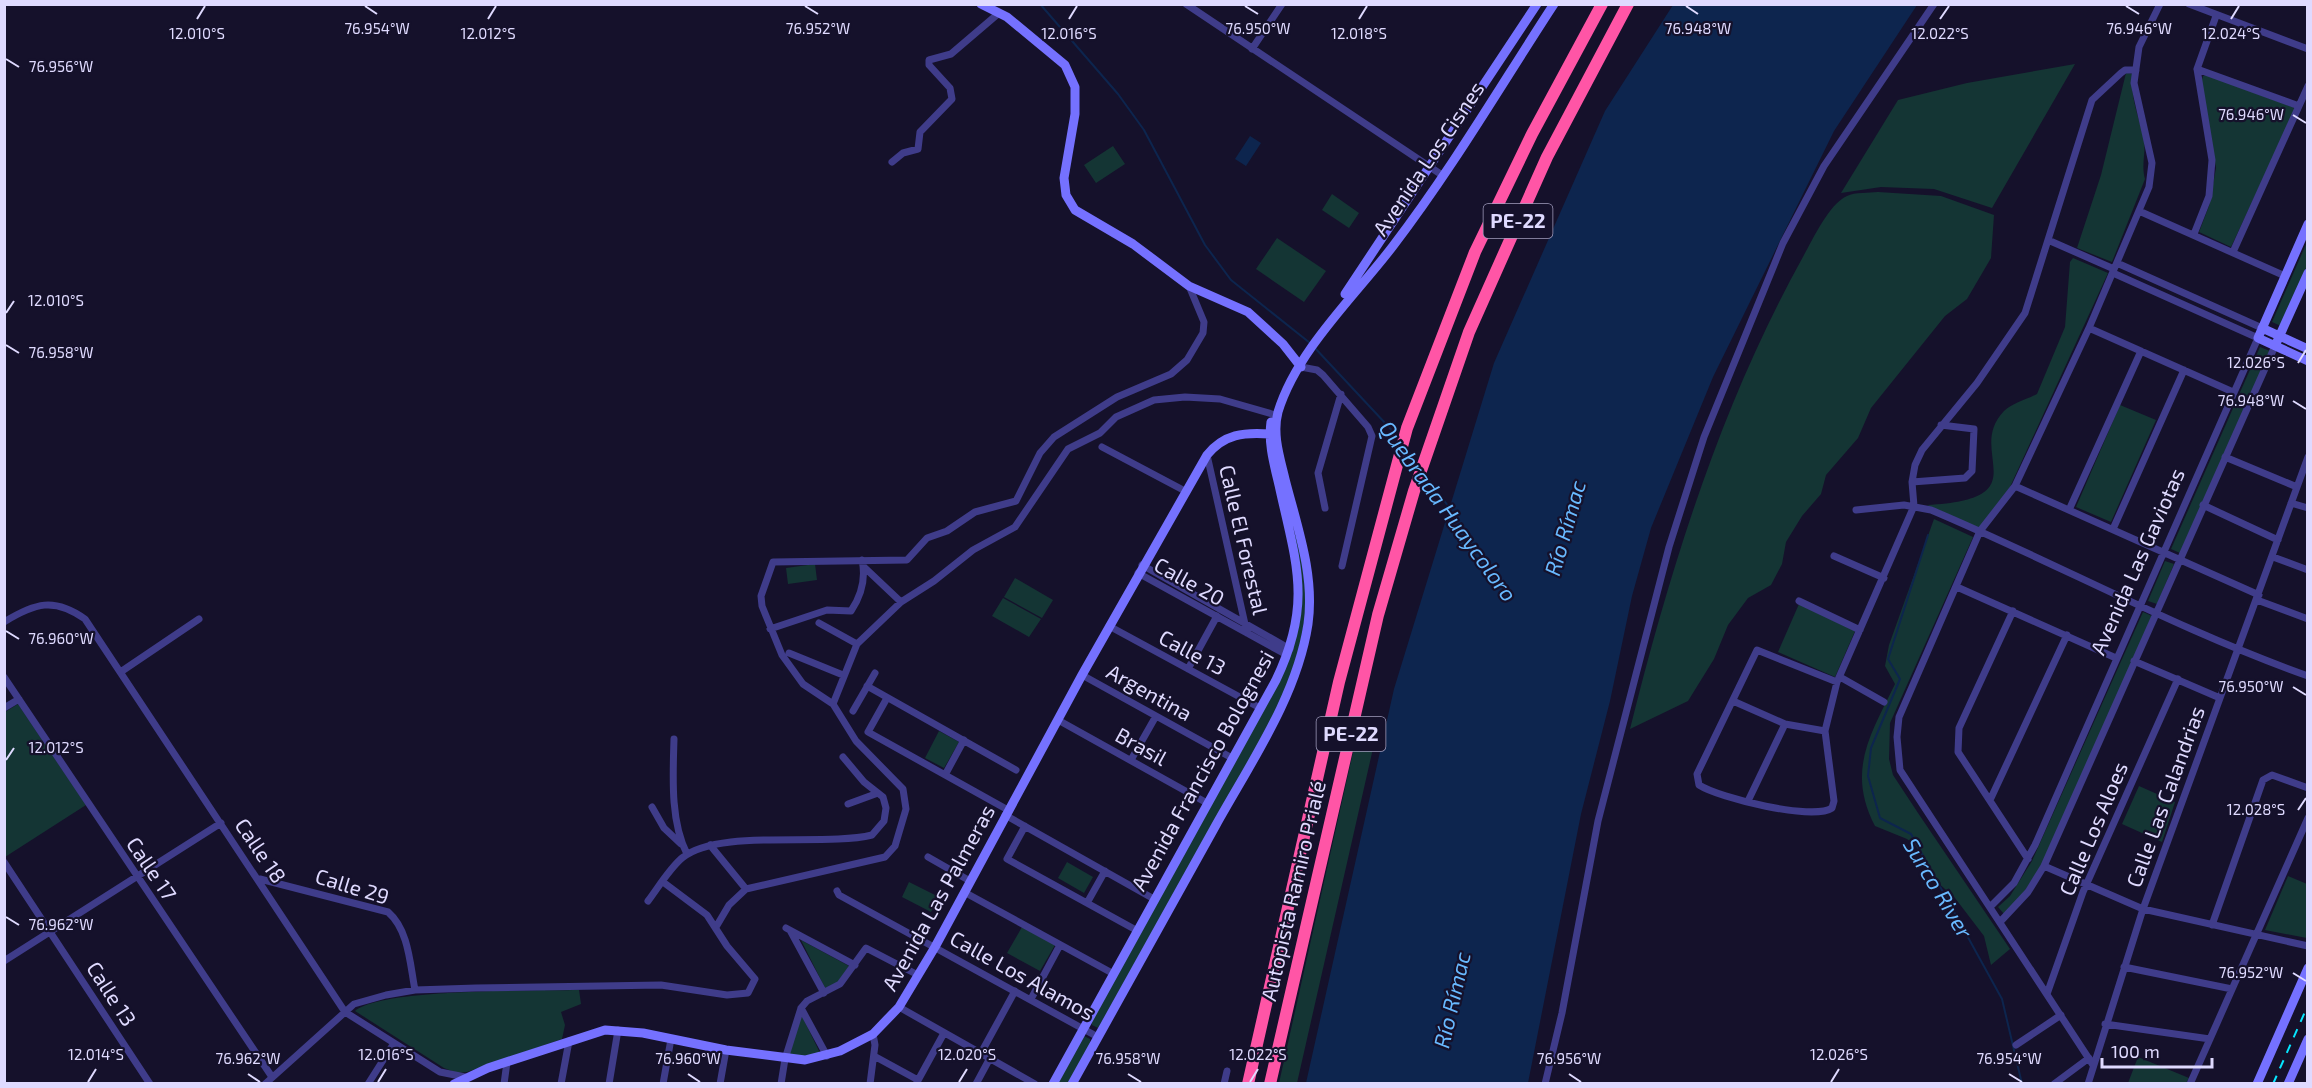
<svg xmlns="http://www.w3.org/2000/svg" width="2312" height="1088" viewBox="0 0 2312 1088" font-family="'Exo 2',sans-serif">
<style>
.green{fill:#143534}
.water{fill:#0d254e}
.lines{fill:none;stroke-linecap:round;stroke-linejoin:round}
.stream{stroke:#0d254e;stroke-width:2}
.street{stroke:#3f3c8a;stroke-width:7}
.secondary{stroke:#7571ff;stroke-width:9}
.highway{stroke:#ff55a6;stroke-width:12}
.rail{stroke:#06e6ff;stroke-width:2;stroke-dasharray:9 8;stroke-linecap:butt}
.ticks{fill:none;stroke:#dfdaff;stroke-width:2}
.labels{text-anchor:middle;stroke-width:4.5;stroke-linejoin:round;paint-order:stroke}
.shield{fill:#15112b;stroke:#a29ebf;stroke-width:1.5}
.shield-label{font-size:20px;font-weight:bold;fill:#dfdaff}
.street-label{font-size:21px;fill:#dfdaff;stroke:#15112b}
.water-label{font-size:22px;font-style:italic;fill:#68b9ff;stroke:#15112b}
.ticks-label{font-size:15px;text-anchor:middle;fill:#dfdaff;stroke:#15112b;stroke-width:4.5;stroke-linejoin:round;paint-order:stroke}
</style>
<rect width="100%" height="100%" fill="#15112b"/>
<!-- green -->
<path class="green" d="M 2075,64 L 1992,208 L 1934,189 L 1881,187 L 1841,193 L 1898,100 L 1967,83 Z
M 2126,73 L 2133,74 C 2129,96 2140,119 2144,140 C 2146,153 2141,165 2145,179 L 2112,262 L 2077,248 L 2101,175 Z
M 2206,75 L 2293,107 L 2295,110 L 2231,247 L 2199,232 L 2209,206 L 2216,168 L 2201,83 L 2203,76 Z
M 1113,146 L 1125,164 L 1096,183 L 1084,165 Z
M 1878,192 L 1941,196 L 1994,215 L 1991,258 L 1967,299 L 1945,316 L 1871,408 L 1858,438 L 1826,475 L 1821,494 L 1802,516 L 1786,542 L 1782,564 L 1771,585 L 1748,598 L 1728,625 L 1714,659 L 1688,701 L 1630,729 C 1671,565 1722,402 1804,255 C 1813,239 1829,204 1847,196 C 1855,192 1869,193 1878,192 Z
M 1332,194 L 1359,213 L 1349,228 L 1322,210 Z
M 1277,238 L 1326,271 L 1304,302 L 1256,269 Z
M 2307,242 L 2307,266 L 2281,326 L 2272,322 Z
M 2073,258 L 2108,273 L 2010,487 L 1979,528 L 1927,505 C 2042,499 1964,452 2004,411 C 2012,403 2027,399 2037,394 L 2065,327 L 2070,262 Z
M 2260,347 L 2270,351 L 2180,553 L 2171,549 Z
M 2120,405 L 2156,420 L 2111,522 L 2076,507 Z
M 1934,519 L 1973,537 L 1890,723 L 1889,759 L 1893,775 L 1918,813 L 2010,949 L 1991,965 L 1984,936 L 1955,898 L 1935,880 L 1916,846 L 1907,839 L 1875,826 C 1846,770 1871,734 1895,684 L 1885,666 L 1889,645 Z
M 1294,532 C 1319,596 1301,654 1275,714 L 1098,1028 L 1092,1025 L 1091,1020 L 1298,631 L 1302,606 Z
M 2165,561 L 2174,564 L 2157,604 L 2148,601 Z
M 815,564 L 817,580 L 788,584 L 786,568 Z
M 1015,578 L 1053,600 L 1042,618 L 1004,597 Z
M 1003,598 L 1041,619 L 1029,637 L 992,616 Z
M 1799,604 L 1855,631 L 1835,677 L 1778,652 Z
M 2143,612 L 2152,616 L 2047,856 L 2021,897 L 2004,914 L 1998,907 L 2010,896 L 2032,861 Z
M 18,704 L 86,805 L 5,857 L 5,712 Z
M 939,731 L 959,742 L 944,768 L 925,758 Z
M 1356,739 L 1374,744 L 1297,1083 L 1279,1083 Z
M 2139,786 L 2175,802 L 2162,842 L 2122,824 Z
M 1067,862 L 1093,877 L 1084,893 L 1058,878 Z
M 2288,876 L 2307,884 L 2307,938 L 2265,930 Z
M 909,882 L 939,897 L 931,912 L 902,897 Z
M 1022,927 L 1055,945 L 1040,971 L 1007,953 Z
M 801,940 L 849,966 L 838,982 L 825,988 Z
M 579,990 L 581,1004 L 561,1012 L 565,1025 L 562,1039 L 467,1072 L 457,1073 L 444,1068 L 355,1011 C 382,988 536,991 579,990 Z
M 801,1014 L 820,1053 L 804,1057 L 789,1056 Z
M 1084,1036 L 1090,1039 L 1090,1045 L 1069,1083 L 1056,1084 Z
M 2138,1057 L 2189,1078 L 2186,1083 L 2128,1083 Z"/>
<!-- water -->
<path class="water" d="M 1673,5 L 1917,5 L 1834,131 L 1713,377 L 1651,528 L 1632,596 L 1610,701 L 1581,814 L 1528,1083 L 1306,1083 L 1394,689 L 1494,363 L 1605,111 Z
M 1250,136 L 1261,143 L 1246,166 L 1235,159 Z"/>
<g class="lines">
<!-- stream -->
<path class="stream" d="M 1040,4 L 1118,94 L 1144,130 L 1205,245 L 1231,280 L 1310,343
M 1314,347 L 1400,439
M 1407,449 L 1418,464
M 1424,473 L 1451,510
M 1928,535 L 1888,659 L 1900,679 L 1871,748 L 1868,776 L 1880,818 L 1911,834 L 2002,999 L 2022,1084"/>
<!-- street -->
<path class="street" d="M 1186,4 L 1442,175
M 2189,4 L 2308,49
M 1252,49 L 1282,4
M 2197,69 L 2299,106
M 892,162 L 903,153 L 918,149 L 920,132 L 952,99 L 950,88 L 929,65 L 929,60 L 951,54 L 999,13
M 2139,211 L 2285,276
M 2194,234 L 2209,196 L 2212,160 L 2197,69 L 2216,16
M 2048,240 L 2114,269
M 2233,252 L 2308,86
M 2117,263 L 2262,328
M 2089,328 L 2233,392
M 1301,367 L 1317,370 L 1323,375 L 1368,427 L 1372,436 L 1342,566
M 1102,447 L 1185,491
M 1207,455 L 1247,633
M 2225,457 L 2297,487
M 1912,482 L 1965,478 L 1972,471 L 1974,429 L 1941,425
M 2015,486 L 2259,595
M 2291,503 L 2308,508
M 2203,505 L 2278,540
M 1325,508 L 1318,473 L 1341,394
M 1856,510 L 1904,505 L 1931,510 C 2057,563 2178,630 2308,676
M 2069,510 L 2141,351
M 2113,529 L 2184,370
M 1834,556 L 1884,578
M 2273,557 L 2308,570
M 1142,565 L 1290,649
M 864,567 L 901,602
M 1138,573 L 1287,655
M 1957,587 L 2116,658
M 2257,600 L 2308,619
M 1799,601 L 1860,630
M 2013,611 L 1959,728 L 1958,752 L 2028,859
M 4,622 C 35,603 54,597 85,619 L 345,1012 L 440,1072 L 465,1077
M 819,623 L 857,644
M 1109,626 L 1260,708
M 770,629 L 827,610 L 851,611 C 861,596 866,578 862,560
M 789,653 L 843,675
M 2134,661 L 2220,698
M 1188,669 L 1217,616
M 122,671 L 199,619
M 1082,675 L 1232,758
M 4,677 L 272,1077
M 1840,677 L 1884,702
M 1837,682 L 1757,650 L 1697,774 L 1699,785 C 1719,798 1813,821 1832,808 L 1834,801 L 1825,731 L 1837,682 L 1914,506 L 1912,482 L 1915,465 L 1922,450 L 1977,383 L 2025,313 L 2092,100 L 2121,73 L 2125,70 L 2136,70
M 867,686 L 1016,770
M 887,698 L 868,732 L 1008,810
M 1733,701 L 1785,724 L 1825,731
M 833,704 L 857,644 L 901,602 L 934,581 L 973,550 L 1015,527 L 1068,449 L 1100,433 L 1116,417 L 1154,400 L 1185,397 L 1220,399 L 1272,414
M 4,708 L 19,699
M 853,711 L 875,673
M 1058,720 L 1207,803
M 674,739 C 673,775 670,821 687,854
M 1131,760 L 1156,716
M 945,775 L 964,740
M 1991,798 L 2067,635
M 1748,801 L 1785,724
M 848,804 L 878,793
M 652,807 L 664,828 L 681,844
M 1005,815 L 1154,899
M 1025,826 L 1007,859 L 1136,930
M 710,845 L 746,889
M 928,857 L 970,881
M 4,862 L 150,1084
M 2044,866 L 2143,909 L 2308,946
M 260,879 L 388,912 C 409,930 410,965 415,990
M 837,891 L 839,895 L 1098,1037
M 964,892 L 1112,973
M 648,901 C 658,888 669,869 682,858 C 718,828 823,847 872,835 L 884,821 L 886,808 L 883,797 L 864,782 L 843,757
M 1087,903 L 1105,871
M 1990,907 L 2014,883 L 2035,845 L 2258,338 L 2113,273
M 2000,922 L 2028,892 L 2044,866 L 2275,346
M 2212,925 L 2263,780 L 2272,775 L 2308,788
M 716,927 L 729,905 L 746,889 L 885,857 L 895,846 L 906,809 L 903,789 L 856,741 L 833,704 L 803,684 L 782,655 L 762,606 L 761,596 L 773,562 L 907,560 L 927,538 L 947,531 L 975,512 L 1016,501 L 1040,453 L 1054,437 L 1117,397 L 1171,374 L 1187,360 L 1203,333 L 1204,322 L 1189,286
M 786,928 L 855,965
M 791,932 L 824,993
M 4,961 L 221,823
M 2124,967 L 2232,989
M 2047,994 L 2083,892 L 2178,679
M 1031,999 L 1060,945
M 899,1007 L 1035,1084
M 801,1008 L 827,1056
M 2105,1024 L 2210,1039
M 2016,1045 L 2061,1015
M 981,1053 L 1015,991
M 874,1056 L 918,1080
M 2093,1065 L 1900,770 L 1897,737 L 1899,717 L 1980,531 L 2015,486 L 2089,328 L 2149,187 L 2152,163 L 2134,83 L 2139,47 L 2160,4
M 265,1084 L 354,1004 L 386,995 L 415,990 L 476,988 L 661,985 L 727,995 L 748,993 L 755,979 L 727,946 L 707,915 L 663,882
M 368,1084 L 394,1043
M 504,1084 L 507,1062
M 561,1084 L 569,1041
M 609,1084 L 618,1030
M 663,1084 L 671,1039
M 720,1084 L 726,1050
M 781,1084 L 785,1059 L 801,1008 L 807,1001 L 840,984 L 866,948 L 918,975
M 870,1084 L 875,1045 L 873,1034
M 916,1084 L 944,1033
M 976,1084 L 990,1058
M 1224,1084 L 1227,1071
M 1545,1084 L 1562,1013 L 1598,821 L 1669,547 L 1704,437 L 1783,243 L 1824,166 L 1934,4
M 2054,1084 L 2089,1058
M 2088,1084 L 2143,909 L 2308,457
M 2190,1084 L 2308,818"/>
<!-- secondary -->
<path class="secondary" d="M 981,4 L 1007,17 L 1065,65 L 1075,87 L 1075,114 L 1064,178 L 1066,195 L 1075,210 L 1133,244 L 1189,286 L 1248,312 L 1283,344 L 1301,367
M 2308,224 L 2258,338 L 2308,361
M 1345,294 L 1537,4
M 2262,328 L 2308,349
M 2275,346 L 2308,273
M 454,1084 L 488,1068 L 605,1030 L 643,1033 L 726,1050 L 805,1060 L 840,1051 L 873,1034 L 899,1007 L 935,947 L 1082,675 L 1207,455 C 1224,434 1244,432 1270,434
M 1053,1084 L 1276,680 C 1313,603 1296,563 1279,485 C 1274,464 1268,443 1271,422
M 1072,1084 C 1120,997 1168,911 1216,825 C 1251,762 1297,696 1308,624 C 1315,575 1297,526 1285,479 C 1280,458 1272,434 1278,412 C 1297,350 1355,296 1393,246 C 1452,169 1501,85 1554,4
M 2257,1084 L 2308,968
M 2288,1084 L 2308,1039"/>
<!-- highway -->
<path class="highway" d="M 1248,1084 L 1339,682 L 1407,428 L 1475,252 L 1532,134 L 1602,4
M 1270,1084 L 1378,615 L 1414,491 L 1469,332 L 1547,157 L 1628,4"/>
<!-- rail -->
<path class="rail" d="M 2273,1084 L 2308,1005"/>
</g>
<!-- ticks -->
<path class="ticks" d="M 365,6 L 377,14M 805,6 L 818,14M 1245,6 L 1258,14M 1686,6 L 1698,14M 2126,6 L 2139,14M 197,19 L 205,6M 488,19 L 496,6M 1069,19 L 1077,6M 1359,19 L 1367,6M 1940,19 L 1949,6M 2231,19 L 2239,6M 6,59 L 19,67M 2293,115 L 2306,123M 6,313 L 14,301M 6,345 L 19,353M 2298,363 L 2306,350M 2293,401 L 2306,409M 6,631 L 19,639M 2293,687 L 2306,695M 6,760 L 14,748M 2298,810 L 2306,798M 6,917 L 19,925M 2293,973 L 2306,981M 248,1074 L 260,1082M 688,1074 L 700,1082M 1128,1074 L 1141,1082M 1569,1074 L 1581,1082M 2009,1074 L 2022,1082M 88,1082 L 96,1069M 378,1082 L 386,1069M 959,1082 L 967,1069M 1250,1082 L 1258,1069M 1831,1082 L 1839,1069"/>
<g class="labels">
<!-- shield labels -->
<g class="shield">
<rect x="1483.5" y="204" width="69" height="34" rx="4.5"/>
<rect x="1316.5" y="717" width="69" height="34" rx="4.5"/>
</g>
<g class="shield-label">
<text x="1518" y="228">PE-22</text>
<text x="1351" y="741">PE-22</text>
</g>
<!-- street labels -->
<g class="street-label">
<text transform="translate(1429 159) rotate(-56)" y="7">Avenida Los Cisnes</text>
<text transform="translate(1243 540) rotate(77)" y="7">Calle El Forestal</text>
<text transform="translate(2138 562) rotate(-66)" y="7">Avenida Las Gaviotas</text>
<text transform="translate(1189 582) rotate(29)" y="7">Calle 20</text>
<text transform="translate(1192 653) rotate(28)" y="7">Calle 13</text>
<text transform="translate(1149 693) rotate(29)" y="7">Argentina</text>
<text transform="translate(1141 747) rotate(29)" y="7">Brasil</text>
<text transform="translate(1203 771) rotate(-61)" y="7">Avenida Francisco Bolognesi</text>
<text transform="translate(2166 797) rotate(-70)" y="7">Calle Las Calandrias</text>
<text transform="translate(2094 829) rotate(-67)" y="7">Calle Los Aloes</text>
<text transform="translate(260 851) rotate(56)" y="7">Calle 18</text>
<text transform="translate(151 869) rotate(56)" y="7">Calle 17</text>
<text transform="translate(352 887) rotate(17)" y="7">Calle 29</text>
<text transform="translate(1294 891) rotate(-77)" y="7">Autopista Ramiro Prialé</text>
<text transform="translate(939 898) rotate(-61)" y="7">Avenida Las Palmeras</text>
<text transform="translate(1022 976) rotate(29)" y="7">Calle Los Alamos</text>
<text transform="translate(111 994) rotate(57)" y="7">Calle 13</text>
</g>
<!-- water labels -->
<g class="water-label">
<text transform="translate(1448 511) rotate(54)" y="8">Quebrada Huaycoloro</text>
<text transform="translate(1565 528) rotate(-74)" y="8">Río Rímac</text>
<text transform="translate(1938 888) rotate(59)" y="8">Surco River</text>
<text transform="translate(1452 1000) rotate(-77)" y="8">Río Rímac</text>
</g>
</g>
<g class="ticks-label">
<text x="377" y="34">76.954°W</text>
<text x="818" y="34">76.952°W</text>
<text x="1258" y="34">76.950°W</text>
<text x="1698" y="34">76.948°W</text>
<text x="2139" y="34">76.946°W</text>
<text x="197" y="39">12.010°S</text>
<text x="488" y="39">12.012°S</text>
<text x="1069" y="39">12.016°S</text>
<text x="1359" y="39">12.018°S</text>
<text x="1940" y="39">12.022°S</text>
<text x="2231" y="39">12.024°S</text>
<text x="61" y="72">76.956°W</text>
<text x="2251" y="120">76.946°W</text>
<text x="56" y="306">12.010°S</text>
<text x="61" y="358">76.958°W</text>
<text x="2256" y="368">12.026°S</text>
<text x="2251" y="406">76.948°W</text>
<text x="61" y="644">76.960°W</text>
<text x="2251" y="692">76.950°W</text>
<text x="56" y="753">12.012°S</text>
<text x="2256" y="815">12.028°S</text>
<text x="61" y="930">76.962°W</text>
<text x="2251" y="978">76.952°W</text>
<text x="96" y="1060">12.014°S</text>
<text x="386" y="1060">12.016°S</text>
<text x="967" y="1060">12.020°S</text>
<text x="1258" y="1060">12.022°S</text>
<text x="1839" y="1060">12.026°S</text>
<text x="248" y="1064">76.962°W</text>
<text x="688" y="1064">76.960°W</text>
<text x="1128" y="1064">76.958°W</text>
<text x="1569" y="1064">76.956°W</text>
<text x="2009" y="1064">76.954°W</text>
</g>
<!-- border -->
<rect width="2312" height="1088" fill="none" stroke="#dfdaff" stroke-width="12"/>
<!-- scale -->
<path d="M2102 1058v9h110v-9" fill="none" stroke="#dfdaff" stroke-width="3"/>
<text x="2111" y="1058" font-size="18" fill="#dfdaff" stroke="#15112b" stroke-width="4.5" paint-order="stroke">100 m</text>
</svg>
